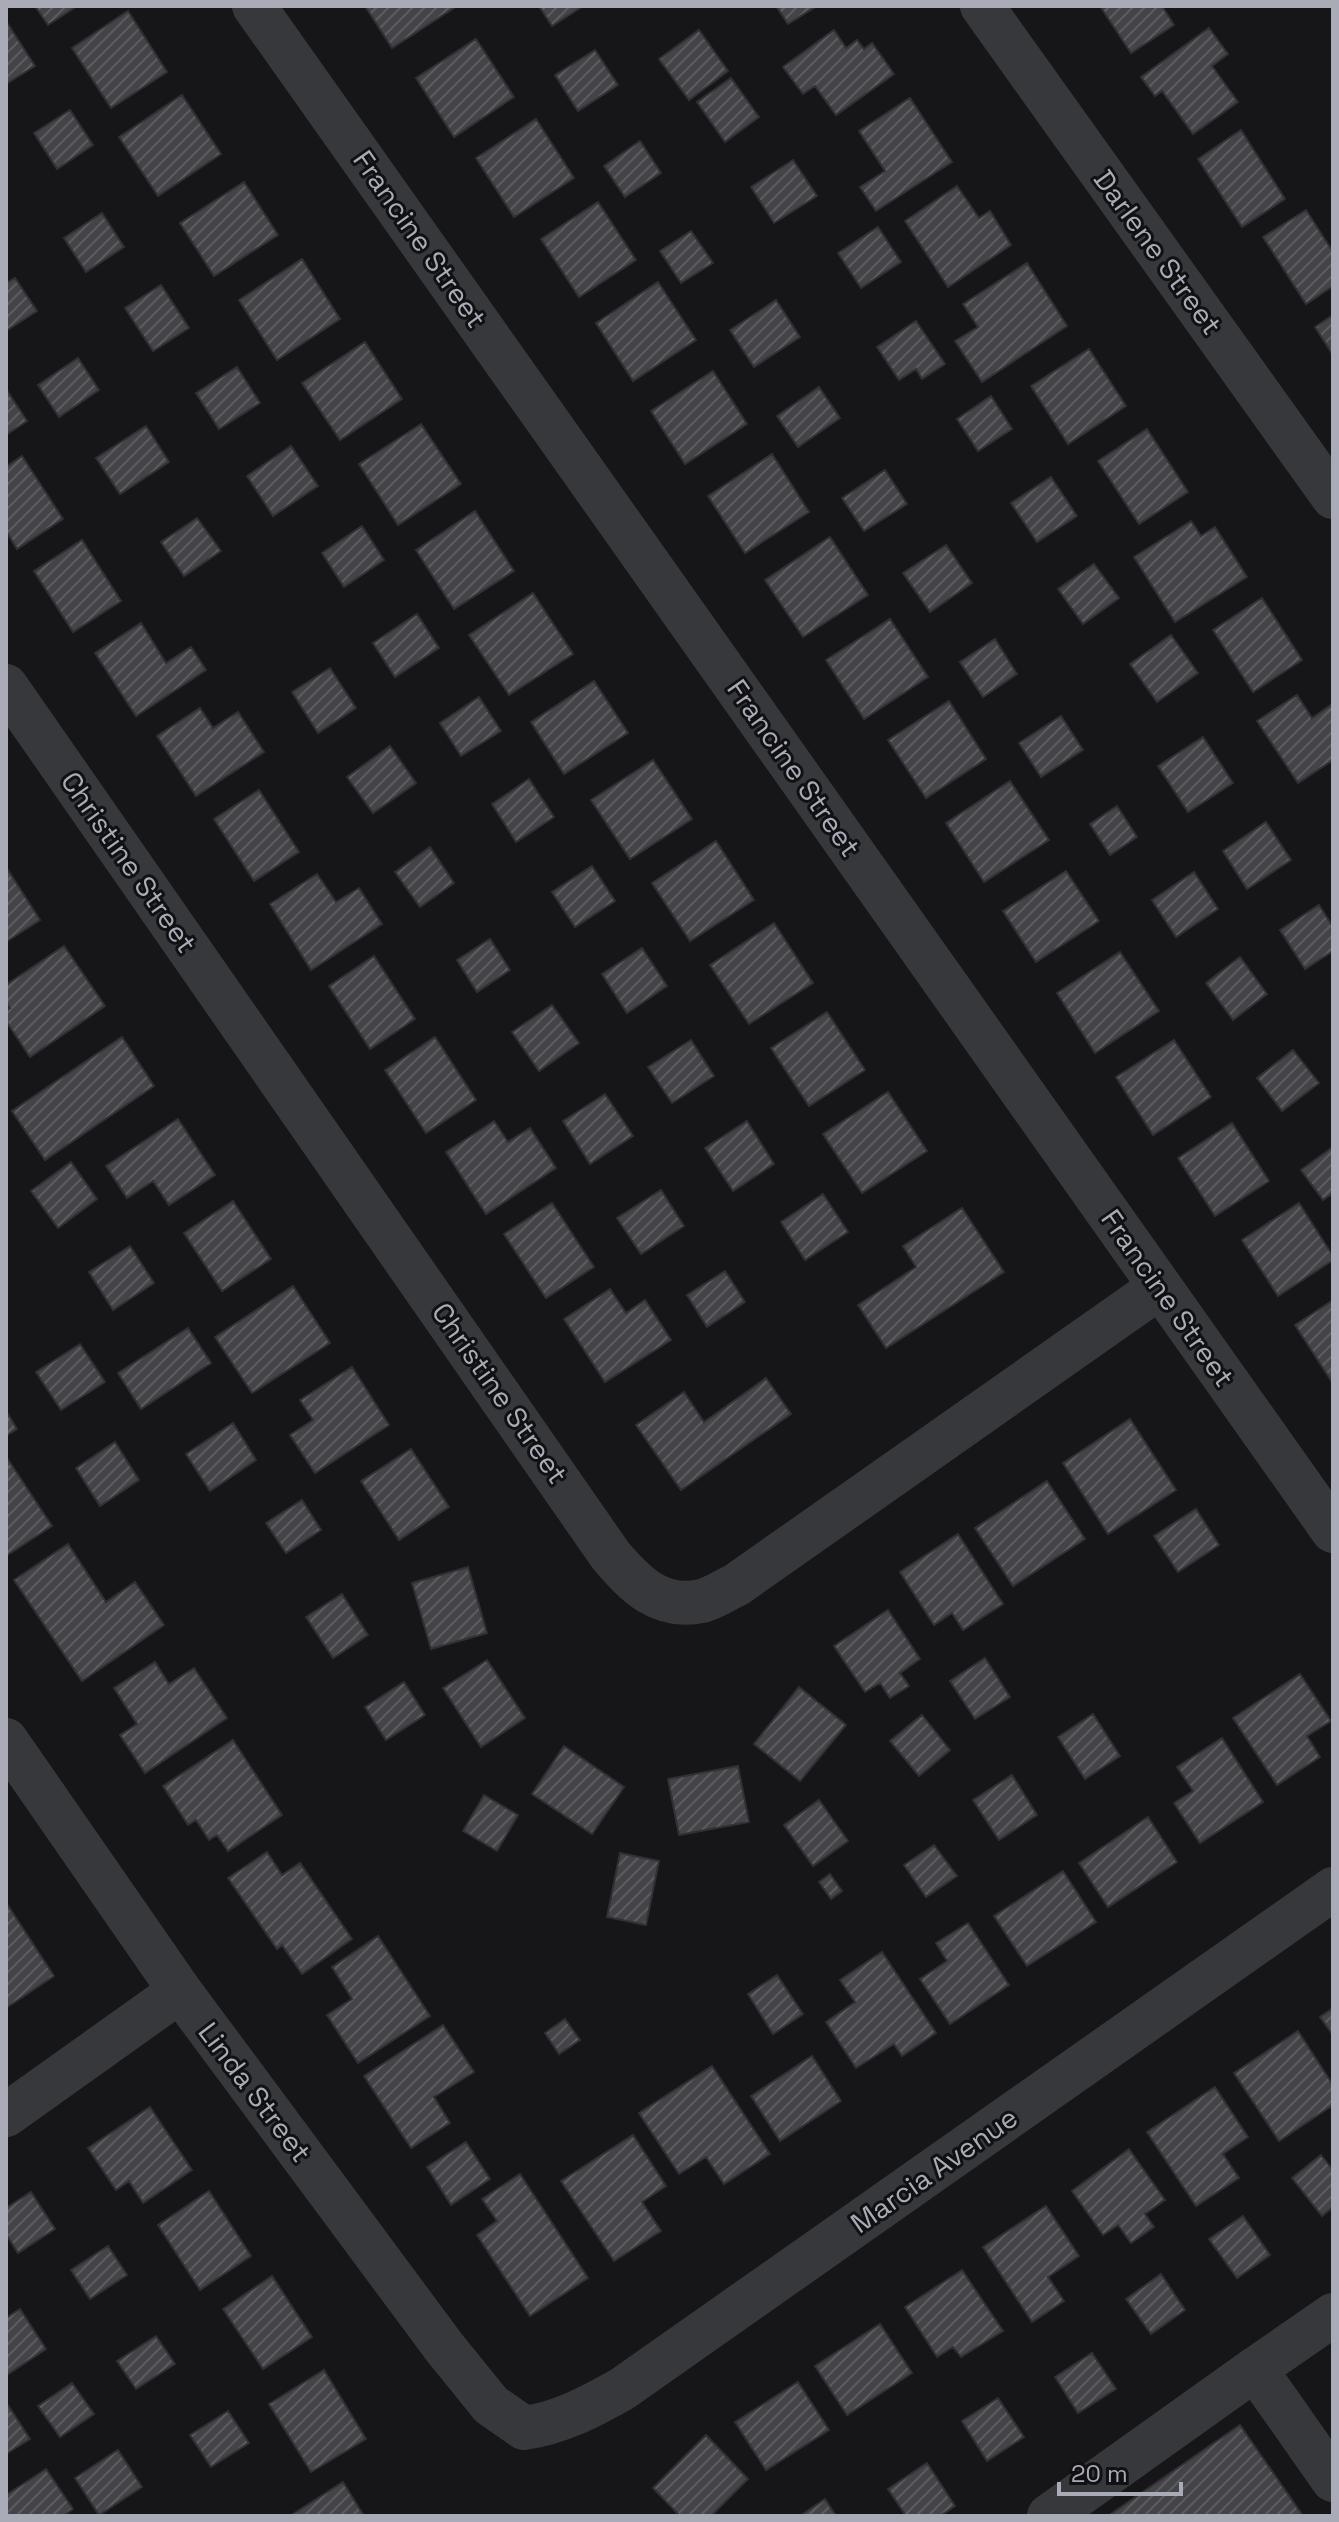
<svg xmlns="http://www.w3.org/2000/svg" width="1339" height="2522" viewBox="0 0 1339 2522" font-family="'Space Grotesk',sans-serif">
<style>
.building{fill:url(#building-hatch);stroke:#313034;stroke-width:2}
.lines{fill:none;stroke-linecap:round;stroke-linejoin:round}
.minor{stroke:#37383c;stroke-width:44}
.labels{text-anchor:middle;stroke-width:6;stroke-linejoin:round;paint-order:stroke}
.street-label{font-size:28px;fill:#a9abb7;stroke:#111113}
</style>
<defs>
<pattern id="building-hatch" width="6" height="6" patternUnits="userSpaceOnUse" patternTransform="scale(2)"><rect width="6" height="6" fill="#434348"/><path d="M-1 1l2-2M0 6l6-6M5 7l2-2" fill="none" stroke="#5b5b60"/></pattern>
</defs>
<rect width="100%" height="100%" fill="#161618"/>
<!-- building -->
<path class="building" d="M 35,6 L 77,6 L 48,25 Z
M 365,6 L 453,6 L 454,8 L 392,48 Z
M 539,6 L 583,6 L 552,26 Z
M 776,6 L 817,6 L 788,24 Z
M 1100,6 L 1162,6 L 1174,25 L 1131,53 Z
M 128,11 L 167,72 L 111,108 L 72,48 Z
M 6,21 L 35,66 L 6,84 Z
M 1209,28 L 1228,54 L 1212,66 L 1238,102 L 1193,134 L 1162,91 L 1155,96 L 1141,77 Z
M 699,30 L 728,71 L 689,100 L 659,59 Z
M 834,30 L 846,48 L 857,40 L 864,49 L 872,43 L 894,74 L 836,115 L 815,86 L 803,94 L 783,67 Z
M 476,39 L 514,97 L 454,137 L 416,78 Z
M 595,50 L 618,85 L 578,111 L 555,75 Z
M 731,78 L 759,117 L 725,142 L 697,102 Z
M 182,95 L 221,154 L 158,196 L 119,137 Z
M 910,98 L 952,162 L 876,211 L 860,187 L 885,171 L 859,131 Z
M 70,110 L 93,145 L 57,169 L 34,133 Z
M 536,119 L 574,178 L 514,217 L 476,158 Z
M 1241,130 L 1285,199 L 1242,227 L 1198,159 Z
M 640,141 L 661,173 L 625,197 L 604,166 Z
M 793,160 L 817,196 L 774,223 L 751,187 Z
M 244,182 L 278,235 L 214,276 L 180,223 Z
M 957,186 L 979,218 L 990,211 L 1011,245 L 948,287 L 905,221 Z
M 598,202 L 636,260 L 579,297 L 541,239 Z
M 1306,210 L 1333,252 L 1333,286 L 1306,304 L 1263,237 Z
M 102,213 L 124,247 L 86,272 L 64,238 Z
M 878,227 L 901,262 L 861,288 L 838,253 Z
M 691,231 L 713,263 L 681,283 L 660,251 Z
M 302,259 L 340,319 L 277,360 L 239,300 Z
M 1027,263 L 1067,326 L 982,382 L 955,341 L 978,327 L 963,304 Z
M 15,278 L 37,311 L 6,331 L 6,283 Z
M 658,282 L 696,340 L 633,381 L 596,323 Z
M 161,285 L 189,328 L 153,351 L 125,308 Z
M 776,300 L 800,337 L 754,367 L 730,330 Z
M 1333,315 L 1333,355 L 1315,327 Z
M 916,321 L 945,364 L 922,379 L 916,369 L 899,380 L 877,347 Z
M 365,342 L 402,399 L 340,440 L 302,383 Z
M 1089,349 L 1126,406 L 1068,444 L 1031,386 Z
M 78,358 L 99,390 L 59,417 L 38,385 Z
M 237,367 L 260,403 L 219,429 L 196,393 Z
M 713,371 L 747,424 L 685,464 L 651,411 Z
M 819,387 L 840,418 L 798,447 L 777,416 Z
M 6,389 L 27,421 L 6,435 Z
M 991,396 L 1012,429 L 978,451 L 957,419 Z
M 421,424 L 461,484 L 398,525 L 359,464 Z
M 146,426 L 169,462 L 120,494 L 96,458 Z
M 1147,429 L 1188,492 L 1139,524 L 1098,461 Z
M 291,446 L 318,486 L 273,516 L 247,476 Z
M 772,454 L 809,512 L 745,553 L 708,496 Z
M 22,456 L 63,519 L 17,549 L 6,531 L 6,467 Z
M 885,470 L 907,504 L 864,531 L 842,498 Z
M 1051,477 L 1077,516 L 1037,542 L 1011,503 Z
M 475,511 L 514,571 L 454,609 L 416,550 Z
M 197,518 L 221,551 L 184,576 L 161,542 Z
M 1191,521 L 1201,536 L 1215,527 L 1247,577 L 1175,622 L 1134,557 Z
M 362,526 L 384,560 L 344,587 L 322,553 Z
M 830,537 L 868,595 L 803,637 L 765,580 Z
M 82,540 L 121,601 L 73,632 L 34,571 Z
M 946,545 L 972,583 L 930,612 L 903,573 Z
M 1094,564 L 1119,598 L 1083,624 L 1058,589 Z
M 533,593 L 573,654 L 509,695 L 469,635 Z
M 1262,598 L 1302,660 L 1253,692 L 1213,630 Z
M 417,614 L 439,648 L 395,677 L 373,643 Z
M 890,619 L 928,677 L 864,719 L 826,660 Z
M 141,623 L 166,663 L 191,647 L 206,670 L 136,716 L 95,653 Z
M 1171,635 L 1198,673 L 1157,702 L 1130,664 Z
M 995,639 L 1017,674 L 983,697 L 960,662 Z
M 330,668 L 356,708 L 318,733 L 292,692 Z
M 594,681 L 628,733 L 564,774 L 531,722 Z
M 1297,695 L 1312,718 L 1331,705 L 1333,708 L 1333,760 L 1298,783 L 1257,721 Z
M 479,697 L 501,731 L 461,756 L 440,723 Z
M 949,701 L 986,759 L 926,798 L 888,740 Z
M 200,708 L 213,728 L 238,712 L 264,752 L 196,796 L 157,736 Z
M 1061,716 L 1083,750 L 1041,777 L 1019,743 Z
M 1203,737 L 1233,783 L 1188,812 L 1158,766 Z
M 390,746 L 416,783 L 373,813 L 347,777 Z
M 653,760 L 692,819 L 630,859 L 591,800 Z
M 529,779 L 554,817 L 516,842 L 492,804 Z
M 1010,781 L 1049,840 L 984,882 L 946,823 Z
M 259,790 L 299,852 L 254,881 L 214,819 Z
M 1117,806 L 1137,837 L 1110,855 L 1090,824 Z
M 1266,822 L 1291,860 L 1247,889 L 1223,851 Z
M 716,841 L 754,900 L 690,941 L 652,883 Z
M 430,847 L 454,883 L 420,907 L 395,872 Z
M 592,866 L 615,901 L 575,927 L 552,892 Z
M 6,867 L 40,920 L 6,942 Z
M 1066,871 L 1099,921 L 1036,962 L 1003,911 Z
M 1194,872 L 1218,909 L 1176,937 L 1152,900 Z
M 317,874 L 336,902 L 359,888 L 382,924 L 311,970 L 270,904 Z
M 1319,905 L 1333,927 L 1333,951 L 1305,969 L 1280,930 Z
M 774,923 L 813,983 L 749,1024 L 710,965 Z
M 490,939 L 510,970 L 477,992 L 457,960 Z
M 64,946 L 105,1006 L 30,1057 L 6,1021 L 6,1011 L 10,1008 L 6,1003 L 6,985 Z
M 642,948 L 667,986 L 627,1013 L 602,974 Z
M 1120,952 L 1159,1011 L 1095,1053 L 1057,993 Z
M 374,956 L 415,1019 L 370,1049 L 329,986 Z
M 1240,957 L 1267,994 L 1233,1020 L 1206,983 Z
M 552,1005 L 579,1043 L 539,1071 L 512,1032 Z
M 827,1012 L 865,1070 L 809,1106 L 771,1048 Z
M 122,1037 L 154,1086 L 45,1160 L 12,1111 Z
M 435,1037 L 476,1100 L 426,1133 L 385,1070 Z
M 691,1040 L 714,1076 L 672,1103 L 648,1067 Z
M 1174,1040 L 1211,1097 L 1153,1135 L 1116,1077 Z
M 1293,1050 L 1319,1083 L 1282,1111 L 1257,1078 Z
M 888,1092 L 927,1151 L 862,1193 L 823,1134 Z
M 605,1094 L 633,1136 L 590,1164 L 563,1121 Z
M 178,1119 L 215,1175 L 169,1205 L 153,1181 L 127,1198 L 106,1166 Z
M 494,1121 L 508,1142 L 530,1128 L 556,1168 L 486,1214 L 446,1152 Z
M 747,1121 L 774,1164 L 733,1191 L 705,1148 Z
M 1232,1123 L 1269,1181 L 1215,1216 L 1178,1158 Z
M 1333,1147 L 1333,1193 L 1323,1200 L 1301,1170 Z
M 71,1162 L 97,1199 L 58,1228 L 31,1191 Z
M 661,1190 L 684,1226 L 641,1254 L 617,1218 Z
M 823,1194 L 848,1232 L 805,1260 L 781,1222 Z
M 233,1201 L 271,1259 L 222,1291 L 184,1233 Z
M 552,1203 L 594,1267 L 546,1298 L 504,1234 Z
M 1299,1203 L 1333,1256 L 1333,1260 L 1278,1296 L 1242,1240 Z
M 962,1208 L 1004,1272 L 886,1348 L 858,1305 L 916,1267 L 903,1246 Z
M 130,1246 L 154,1283 L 113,1310 L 89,1272 Z
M 725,1271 L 745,1302 L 707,1327 L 687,1295 Z
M 293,1286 L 330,1343 L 252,1393 L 215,1337 Z
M 610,1289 L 626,1313 L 645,1300 L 671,1340 L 605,1382 L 564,1319 Z
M 1333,1300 L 1333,1382 L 1332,1382 L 1295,1325 Z
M 188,1328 L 211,1363 L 141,1409 L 118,1373 Z
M 80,1344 L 105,1382 L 61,1410 L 36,1372 Z
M 352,1367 L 389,1425 L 315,1473 L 290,1435 L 313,1420 L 300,1400 Z
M 766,1378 L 791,1414 L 681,1490 L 636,1425 L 684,1392 L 704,1422 Z
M 6,1411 L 17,1429 L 6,1436 Z
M 1130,1419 L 1176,1490 L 1108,1534 L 1063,1463 Z
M 233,1423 L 256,1460 L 210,1491 L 186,1454 Z
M 115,1442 L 139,1480 L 100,1506 L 76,1468 Z
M 411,1449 L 449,1507 L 399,1540 L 361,1481 Z
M 7,1458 L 52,1526 L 6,1556 L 6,1459 Z
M 1047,1481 L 1085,1539 L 1013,1586 L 975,1528 Z
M 302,1500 L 321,1530 L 286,1553 L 266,1523 Z
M 1196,1509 L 1219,1545 L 1178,1572 L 1154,1536 Z
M 958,1534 L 1003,1604 L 963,1630 L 952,1613 L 934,1625 L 900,1572 Z
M 68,1544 L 106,1602 L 135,1582 L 164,1625 L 82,1681 L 14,1580 Z
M 468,1567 L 487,1633 L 431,1649 L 412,1583 Z
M 342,1594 L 368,1635 L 333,1658 L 306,1617 Z
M 888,1610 L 920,1659 L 900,1673 L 909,1686 L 890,1698 L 880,1683 L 865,1692 L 834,1646 Z
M 985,1658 L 1010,1697 L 975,1719 L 950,1681 Z
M 487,1660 L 525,1718 L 481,1747 L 443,1688 Z
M 155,1662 L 169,1684 L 194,1668 L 227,1718 L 145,1773 L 120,1735 L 137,1724 L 114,1688 Z
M 1300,1674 L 1331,1721 L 1307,1736 L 1320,1757 L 1277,1785 L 1233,1718 Z
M 404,1682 L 425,1715 L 386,1740 L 365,1707 Z
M 799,1687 L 846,1725 L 800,1781 L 754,1744 Z
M 1093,1714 L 1120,1756 L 1085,1779 L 1058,1737 Z
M 922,1715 L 950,1750 L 919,1776 L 890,1741 Z
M 1222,1738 L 1263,1802 L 1200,1843 L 1174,1803 L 1193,1791 L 1177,1767 Z
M 233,1740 L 282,1815 L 228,1851 L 217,1835 L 209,1840 L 196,1820 L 188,1825 L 163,1786 Z
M 564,1746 L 624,1787 L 592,1834 L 532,1794 Z
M 738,1766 L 749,1822 L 679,1835 L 668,1779 Z
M 1012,1775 L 1037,1815 L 999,1840 L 973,1800 Z
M 484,1795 L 518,1815 L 497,1851 L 463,1831 Z
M 819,1800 L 848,1841 L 813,1866 L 784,1825 Z
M 1148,1817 L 1177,1862 L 1108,1907 L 1079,1863 Z
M 934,1845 L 957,1876 L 926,1897 L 904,1865 Z
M 267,1852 L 282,1875 L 300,1863 L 352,1939 L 302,1974 L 282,1945 L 277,1949 L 228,1878 Z
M 620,1853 L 659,1861 L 646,1925 L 607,1917 Z
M 1063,1871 L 1096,1922 L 1027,1966 L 994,1916 Z
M 830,1874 L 842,1891 L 831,1899 L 819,1882 Z
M 7,1904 L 54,1976 L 6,2008 L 6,1905 Z
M 968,1923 L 1009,1985 L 950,2024 L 920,1979 L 947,1961 L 936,1943 Z
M 378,1936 L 430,2016 L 358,2063 L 327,2015 L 352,1999 L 332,1967 Z
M 882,1952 L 936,2033 L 902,2056 L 894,2044 L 856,2068 L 826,2022 L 855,2002 L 840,1980 Z
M 777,1975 L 803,2014 L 773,2034 L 748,1994 Z
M 1333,2008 L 1333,2035 L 1320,2017 Z
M 565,2019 L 580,2040 L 559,2054 L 545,2033 Z
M 443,2025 L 474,2072 L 434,2097 L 450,2123 L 411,2148 L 364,2076 Z
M 1298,2031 L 1333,2085 L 1333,2105 L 1279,2141 L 1234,2073 Z
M 812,2056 L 841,2101 L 780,2141 L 751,2096 Z
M 712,2066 L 770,2154 L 724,2184 L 706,2157 L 679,2174 L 639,2113 Z
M 1215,2087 L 1248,2137 L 1223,2154 L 1239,2178 L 1196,2206 L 1147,2132 Z
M 150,2107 L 192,2170 L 143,2203 L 129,2181 L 116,2190 L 88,2148 Z
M 633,2135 L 666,2186 L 642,2202 L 661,2231 L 614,2261 L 561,2181 Z
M 466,2142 L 490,2179 L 451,2205 L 427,2167 Z
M 1129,2149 L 1165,2200 L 1145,2214 L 1154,2227 L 1131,2243 L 1118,2225 L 1103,2235 L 1072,2191 Z
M 1321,2155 L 1333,2170 L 1333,2207 L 1322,2216 L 1292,2178 Z
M 520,2174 L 588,2278 L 530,2316 L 477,2235 L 497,2221 L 482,2199 Z
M 209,2191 L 251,2256 L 200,2290 L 158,2225 Z
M 31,2192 L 55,2229 L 18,2253 L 6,2234 L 6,2208 Z
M 1046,2206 L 1079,2256 L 1048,2277 L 1064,2301 L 1032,2322 L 983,2247 Z
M 1243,2216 L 1270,2255 L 1237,2278 L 1209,2239 Z
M 108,2246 L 127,2275 L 90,2299 L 71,2270 Z
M 962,2270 L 1003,2331 L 961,2357 L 953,2347 L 937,2357 L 905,2307 Z
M 1161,2274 L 1185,2310 L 1151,2334 L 1126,2299 Z
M 272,2276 L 312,2337 L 263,2369 L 223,2309 Z
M 20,2309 L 46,2349 L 7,2375 L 6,2318 Z
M 880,2324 L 912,2373 L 847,2415 L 815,2366 Z
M 156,2336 L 175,2364 L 136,2389 L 117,2361 Z
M 1092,2353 L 1116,2389 L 1078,2413 L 1055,2377 Z
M 324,2370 L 366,2439 L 311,2472 L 269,2404 Z
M 798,2382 L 829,2430 L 766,2470 L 735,2422 Z
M 72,2383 L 94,2414 L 60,2437 L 38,2406 Z
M 998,2398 L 1024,2437 L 987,2461 L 962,2421 Z
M 6,2402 L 30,2439 L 6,2454 Z
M 228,2411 L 249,2443 L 211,2467 L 190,2435 Z
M 1240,2425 L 1303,2516 L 1108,2516 Z
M 706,2435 L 748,2479 L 711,2516 L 680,2516 L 653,2488 Z
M 118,2450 L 142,2487 L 99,2515 L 75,2478 Z
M 927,2463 L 955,2506 L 940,2516 L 906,2516 L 888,2489 Z
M 46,2469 L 73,2509 L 63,2516 L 6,2516 L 6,2495 Z
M 343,2482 L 364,2516 L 294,2516 L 293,2514 Z
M 825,2499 L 836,2516 L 800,2516 Z"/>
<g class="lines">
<!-- minor -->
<path class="minor" d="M 254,6 L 1333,1531
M 982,6 L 1333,497
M 6,686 L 611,1556 C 636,1585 660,1610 702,1601 C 713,1598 725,1590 736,1585 L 1160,1287
M 6,1740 L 180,1991 L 444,2347 L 491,2405 L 524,2428 C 560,2423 590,2407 622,2389 L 1333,1889
M 6,2115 L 180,1991
M 1333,2315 L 1255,2369 L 1333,2480
M 1049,2516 L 1255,2369"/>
</g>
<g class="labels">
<!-- street labels -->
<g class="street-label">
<text transform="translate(420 239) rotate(55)" y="10">Francine Street</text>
<text transform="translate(1158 252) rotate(54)" y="10">Darlene Street</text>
<text transform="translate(794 768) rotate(55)" y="10">Francine Street</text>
<text transform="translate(129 862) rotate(55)" y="10">Christine Street</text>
<text transform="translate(1168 1298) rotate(55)" y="10">Francine Street</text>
<text transform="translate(500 1393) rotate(55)" y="10">Christine Street</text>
<text transform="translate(255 2092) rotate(53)" y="10">Linda Street</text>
<text transform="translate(934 2170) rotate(-35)" y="10">Marcia Avenue</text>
</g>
</g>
<!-- border -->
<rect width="1339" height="2522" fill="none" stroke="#a9abb7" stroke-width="16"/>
<!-- scale -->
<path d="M1059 2482v12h122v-12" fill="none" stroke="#a9abb7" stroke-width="4"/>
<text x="1071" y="2482" font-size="24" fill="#a9abb7" stroke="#111113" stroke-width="6" paint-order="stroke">20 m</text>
</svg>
